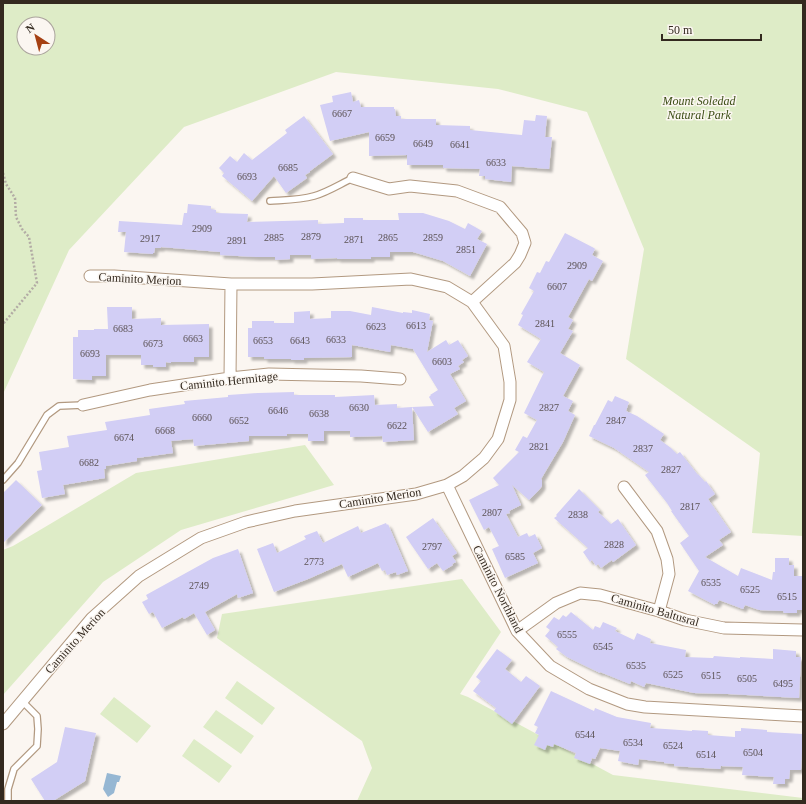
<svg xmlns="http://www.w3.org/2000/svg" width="806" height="804" viewBox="0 0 806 804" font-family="Georgia,serif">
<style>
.green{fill:#deecc7;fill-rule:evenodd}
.water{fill:#96b7d3}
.building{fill:#d2cef5;filter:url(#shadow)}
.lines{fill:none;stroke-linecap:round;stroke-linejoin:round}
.service-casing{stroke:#b29980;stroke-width:8}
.minor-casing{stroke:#b29980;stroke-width:13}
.path{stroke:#b3aca5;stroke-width:2.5;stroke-dasharray:2 2;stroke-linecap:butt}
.service{stroke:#fff;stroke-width:5.5}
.minor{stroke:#fff;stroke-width:11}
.labels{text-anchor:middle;stroke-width:3;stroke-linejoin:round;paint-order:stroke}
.number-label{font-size:10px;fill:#5b5254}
.park-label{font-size:12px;font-style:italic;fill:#3a4c13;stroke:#fbf6f1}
.street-label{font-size:12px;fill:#33291f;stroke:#fbf6f1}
</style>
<defs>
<filter id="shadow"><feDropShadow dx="3.5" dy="3.5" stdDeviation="1" flood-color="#0004"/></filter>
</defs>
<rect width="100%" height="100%" fill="#fbf6f1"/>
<!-- green -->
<path class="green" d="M 3,3 L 803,3 L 803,536 L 752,533 L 760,453 L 626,359 L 644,249 L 587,112 L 498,89 L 336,72 L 184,127 L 69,250 L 3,394 ZM 24,24 L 48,24 L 48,48 L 24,48 Z
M 305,445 L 334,485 L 181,530 L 103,582 L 3,695 L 3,550 L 13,546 L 136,473 Z
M 462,579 L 501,632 L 460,694 L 468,697 L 613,775 L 803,798 L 803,801 L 357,801 L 372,768 L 362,741 L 217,638 L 222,614 Z
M 237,681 L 275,708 L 262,725 L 225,698 Z
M 114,697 L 151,726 L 137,743 L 100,714 Z
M 216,710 L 254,736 L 241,754 L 203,727 Z
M 194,739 L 232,766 L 219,783 L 182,756 Z"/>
<!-- water -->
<path class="water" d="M 107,773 L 121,776 L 119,782 L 117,782 L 114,793 L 108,797 L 103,789 Z"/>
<!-- building -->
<path class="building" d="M 351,92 L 353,102 L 359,100 L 361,107 L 394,107 L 394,109 L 395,109 L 396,116 L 401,116 L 401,119 L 436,119 L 436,125 L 470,126 L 470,130 L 522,135 L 524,120 L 535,121 L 536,115 L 547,116 L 545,137 L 552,137 L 549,169 L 512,166 L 511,182 L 485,179 L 485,176 L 479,176 L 480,169 L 443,168 L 443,165 L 407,165 L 407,155 L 369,156 L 369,132 L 330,141 L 320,105 L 333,102 L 332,96 Z
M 304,116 L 333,154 L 310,171 L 310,172 L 305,175 L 307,178 L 286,193 L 274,176 L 252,201 L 222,176 L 224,173 L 219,168 L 230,156 L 237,162 L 244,153 L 252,160 L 287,133 L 285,130 Z
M 188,204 L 211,206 L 211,209 L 216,210 L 216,213 L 248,214 L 247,222 L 318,220 L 318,224 L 344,223 L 344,218 L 363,218 L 363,220 L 399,220 L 398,213 L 423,213 L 449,221 L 465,229 L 468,223 L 482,231 L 477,239 L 487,244 L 470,276 L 443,261 L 413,252 L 390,252 L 390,257 L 371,257 L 371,259 L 337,259 L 337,258 L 311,259 L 311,255 L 290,255 L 290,259 L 275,260 L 275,257 L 256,257 L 220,255 L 220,252 L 161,247 L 161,248 L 155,248 L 154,253 L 153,253 L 153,254 L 124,252 L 126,232 L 118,232 L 119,221 L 182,225 L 184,213 L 187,213 Z
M 565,233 L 594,248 L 595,249 L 592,255 L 603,261 L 592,281 L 589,279 L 568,317 L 573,320 L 568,329 L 573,331 L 560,353 L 580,365 L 563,396 L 573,401 L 568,411 L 575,415 L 563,442 L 541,479 L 542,480 L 542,486 L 539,490 L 529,500 L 512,485 L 521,505 L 509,511 L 510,513 L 506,514 L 518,537 L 527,533 L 529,537 L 535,534 L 542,548 L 533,553 L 538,563 L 505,578 L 492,549 L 499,546 L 489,527 L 484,530 L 469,500 L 499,485 L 493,478 L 519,452 L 515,450 L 523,436 L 527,438 L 537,420 L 524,413 L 544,372 L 527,362 L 541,339 L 518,325 L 523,315 L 521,314 L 534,291 L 529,288 L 537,272 L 540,273 L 546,261 L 549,262 Z
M 107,307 L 132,307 L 132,319 L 161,318 L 161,325 L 209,324 L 209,357 L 194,357 L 194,362 L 171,362 L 171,363 L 166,362 L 166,367 L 153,367 L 153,365 L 141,365 L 141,355 L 106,355 L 106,376 L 92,376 L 92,380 L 73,379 L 73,337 L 78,337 L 78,330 L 94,330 L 94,329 L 108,329 Z
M 372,307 L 403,313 L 403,312 L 412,313 L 412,310 L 430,314 L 429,320 L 433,321 L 427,352 L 446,340 L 449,345 L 458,340 L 468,356 L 462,360 L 464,362 L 458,366 L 460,369 L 450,374 L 466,401 L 454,408 L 458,414 L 428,432 L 412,407 L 434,406 L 429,397 L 431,395 L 430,395 L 438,390 L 413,349 L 391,345 L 390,352 L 352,345 L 352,357 L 304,358 L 304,360 L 291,360 L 291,359 L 264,359 L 264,357 L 248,357 L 248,328 L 252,328 L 252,321 L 274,321 L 274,323 L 294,323 L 294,312 L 310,311 L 310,319 L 331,318 L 331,311 L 350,311 L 371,315 Z
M 294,392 L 294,395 L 335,395 L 335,397 L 374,395 L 375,405 L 397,404 L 397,408 L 412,407 L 414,440 L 383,442 L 382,436 L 350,437 L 350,431 L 324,431 L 324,441 L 308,441 L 308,434 L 287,434 L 287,436 L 249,436 L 249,441 L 194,446 L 193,439 L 171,441 L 173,453 L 137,458 L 137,461 L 106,466 L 106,469 L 104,469 L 105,478 L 63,485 L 65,494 L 42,498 L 37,471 L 42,470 L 39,452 L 69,447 L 67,436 L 107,430 L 105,422 L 150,415 L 149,409 L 185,404 L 184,401 L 228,397 L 228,395 L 258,393 Z
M 615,396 L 629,402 L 626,411 L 637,416 L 664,434 L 660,440 L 671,448 L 677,454 L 680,452 L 698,475 L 698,474 L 705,482 L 706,481 L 715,494 L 708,499 L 731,532 L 719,540 L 723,545 L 705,557 L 738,576 L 741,568 L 772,580 L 773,572 L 775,572 L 775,558 L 789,558 L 789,565 L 794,565 L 794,576 L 803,576 L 802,610 L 797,610 L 797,613 L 784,613 L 783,611 L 759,610 L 745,605 L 743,609 L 719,600 L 717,604 L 715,604 L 715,605 L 688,591 L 699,571 L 680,543 L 689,536 L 671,511 L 672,511 L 667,503 L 645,475 L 649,472 L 614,448 L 589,436 L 594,425 L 595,425 L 608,400 L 612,402 Z
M 16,480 L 42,505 L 3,543 L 3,493 Z
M 579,489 L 600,510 L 598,512 L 611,524 L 618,519 L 636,545 L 613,562 L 612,560 L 601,568 L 598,564 L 596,566 L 592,560 L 590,562 L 583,552 L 588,548 L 554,518 L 557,516 L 556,515 Z
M 433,518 L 457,553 L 452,556 L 456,562 L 452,564 L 453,565 L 443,571 L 437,563 L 428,569 L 406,537 Z
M 386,523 L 387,525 L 388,524 L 408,571 L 397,575 L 396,572 L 387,575 L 385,570 L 382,571 L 378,563 L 348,577 L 342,564 L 308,579 L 274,592 L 257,549 L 273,543 L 277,553 L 306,539 L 304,536 L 317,531 L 323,543 L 358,526 L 361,533 Z
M 238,549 L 253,593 L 238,598 L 237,594 L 205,612 L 215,630 L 207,635 L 194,613 L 184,619 L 183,617 L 162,628 L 153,612 L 149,614 L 142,602 L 148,599 L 146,595 L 213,558 Z
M 571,612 L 593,630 L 595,626 L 600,628 L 603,622 L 617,628 L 615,631 L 634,640 L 637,633 L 651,639 L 650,643 L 686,650 L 685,657 L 713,658 L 714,656 L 740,658 L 740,657 L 773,659 L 773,649 L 796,651 L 796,657 L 801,657 L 799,698 L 728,694 L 694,693 L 646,683 L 644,687 L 631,681 L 630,684 L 600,672 L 600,673 L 567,657 L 556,649 L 558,647 L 545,636 L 550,630 L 546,627 L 554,617 L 559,620 L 563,615 L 566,617 Z
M 497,649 L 512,660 L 505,669 L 521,682 L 526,676 L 540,686 L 512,724 L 494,711 L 496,708 L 473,691 L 481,681 L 476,677 Z
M 551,691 L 594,711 L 595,708 L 617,717 L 651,723 L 650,728 L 680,730 L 692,731 L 692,730 L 708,731 L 708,735 L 735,737 L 735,731 L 741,731 L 741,728 L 767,730 L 767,732 L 803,734 L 801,770 L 790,770 L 789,779 L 785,779 L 785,784 L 773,784 L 774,777 L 742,775 L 743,767 L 721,766 L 720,769 L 688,767 L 674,766 L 674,764 L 664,763 L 664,762 L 639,759 L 638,765 L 618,761 L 620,751 L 600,748 L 595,759 L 592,758 L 590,764 L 574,758 L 576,753 L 554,744 L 553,747 L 547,745 L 545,750 L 534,745 L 539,735 L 535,733 L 538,727 L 534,725 Z
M 65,727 L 96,733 L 85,781 L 53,801 L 45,801 L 31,779 L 57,762 Z"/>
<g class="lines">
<!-- service casing -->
<g class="service-casing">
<path id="service" d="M 270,201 C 285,200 300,200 314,196 C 328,192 340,184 353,178
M 3,480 L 18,463 L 47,415 L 59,406 L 83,405
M 8,801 L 8,789 L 14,769 L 37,746 L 38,729 L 37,716 L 22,701"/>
</g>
<!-- minor casing -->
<g class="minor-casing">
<path id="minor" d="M 353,178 L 389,189 L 410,186 L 457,191 L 500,207 L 522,233 L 525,243 L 520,255 L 515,263 L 472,302
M 230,378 L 231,284
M 83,405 L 150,390 L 230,378 L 269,374 L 361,376 L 400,379
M 447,485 L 517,631 L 550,666 L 589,689 L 627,704 L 645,707 L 803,716
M 624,487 L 657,531 L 667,559 L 669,574 L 659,611
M 517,631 L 556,603 L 580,593 L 600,595 L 659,611 L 685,620 L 724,628 L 803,630
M 3,724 L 92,618 L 139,576 L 201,538 L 246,522 L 295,511 L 416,494 L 447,485 L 463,476 L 484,458 L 498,439 L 510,400 L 510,382 L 504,346 L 472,302 L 447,287 L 411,279 L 312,284 L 231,284 L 114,276 L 90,276"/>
</g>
<!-- path -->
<path class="path" d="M 3,173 L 6,184 L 15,198 L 16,217 L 22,229 L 29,237 L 37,283 L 3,324"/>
<!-- service -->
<use href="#service" class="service"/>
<!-- minor -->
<use href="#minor" class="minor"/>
</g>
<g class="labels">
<!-- number labels -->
<g class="number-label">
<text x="342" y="117">6667</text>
<text x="385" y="141">6659</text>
<text x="423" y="147">6649</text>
<text x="460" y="148">6641</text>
<text x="496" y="166">6633</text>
<text x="288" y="171">6685</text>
<text x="247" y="180">6693</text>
<text x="202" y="232">2909</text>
<text x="311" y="240">2879</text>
<text x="274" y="241">2885</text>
<text x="388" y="241">2865</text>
<text x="433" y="241">2859</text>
<text x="150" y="242">2917</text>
<text x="354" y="243">2871</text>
<text x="237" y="244">2891</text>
<text x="466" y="253">2851</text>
<text x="577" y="269">2909</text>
<text x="557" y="290">6607</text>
<text x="545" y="327">2841</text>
<text x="416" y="329">6613</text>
<text x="376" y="330">6623</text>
<text x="123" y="332">6683</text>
<text x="193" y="342">6663</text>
<text x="336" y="343">6633</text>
<text x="263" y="344">6653</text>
<text x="300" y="344">6643</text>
<text x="153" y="347">6673</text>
<text x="90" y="357">6693</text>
<text x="442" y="365">6603</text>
<text x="359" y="411">6630</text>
<text x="549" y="411">2827</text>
<text x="278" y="414">6646</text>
<text x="319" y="417">6638</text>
<text x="202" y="421">6660</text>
<text x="239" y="424">6652</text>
<text x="616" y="424">2847</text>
<text x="397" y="429">6622</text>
<text x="165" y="434">6668</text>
<text x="124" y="441">6674</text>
<text x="539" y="450">2821</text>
<text x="643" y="452">2837</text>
<text x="89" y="466">6682</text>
<text x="671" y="473">2827</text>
<text x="690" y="510">2817</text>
<text x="492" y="516">2807</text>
<text x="578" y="518">2838</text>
<text x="614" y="548">2828</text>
<text x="432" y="550">2797</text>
<text x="515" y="560">6585</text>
<text x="314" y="565">2773</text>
<text x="711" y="586">6535</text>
<text x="199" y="589">2749</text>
<text x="750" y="593">6525</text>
<text x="787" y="600">6515</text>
<text x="567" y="638">6555</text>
<text x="603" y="650">6545</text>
<text x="636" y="669">6535</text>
<text x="673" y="678">6525</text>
<text x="711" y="679">6515</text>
<text x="747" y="682">6505</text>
<text x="783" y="687">6495</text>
<text x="585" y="738">6544</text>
<text x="633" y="746">6534</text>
<text x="673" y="749">6524</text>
<text x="753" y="756">6504</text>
<text x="706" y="758">6514</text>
</g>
<!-- park labels -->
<g class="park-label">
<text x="699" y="105">Mount Soledad<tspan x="699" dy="14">Natural Park</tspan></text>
</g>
<!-- street labels -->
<g class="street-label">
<text transform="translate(140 279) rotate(3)" y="4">Caminito Merion</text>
<text transform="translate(229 381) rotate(-6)" y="4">Caminito Hermitage</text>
<text transform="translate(380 498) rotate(-9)" y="4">Caminito Merion</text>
<text transform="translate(498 589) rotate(63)" y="4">Caminito Northland</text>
<text transform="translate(655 610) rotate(16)" y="4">Caminito Baltusral</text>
<text transform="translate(75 641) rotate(-48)" y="4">Caminito Merion</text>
</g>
</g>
<!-- border -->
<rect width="806" height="804" fill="none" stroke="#33291f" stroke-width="8"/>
<!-- north arrow -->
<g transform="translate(36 36) rotate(324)"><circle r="19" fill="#fbf6f1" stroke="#aba49d"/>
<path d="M0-3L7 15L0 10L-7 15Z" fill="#a54013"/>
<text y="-6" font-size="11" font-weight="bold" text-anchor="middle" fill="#33291f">N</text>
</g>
<!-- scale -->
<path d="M662 34v6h99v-6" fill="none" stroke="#33291f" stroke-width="2"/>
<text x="668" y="34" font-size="12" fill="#33291f" stroke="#fbf6f1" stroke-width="3" paint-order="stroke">50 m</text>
</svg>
